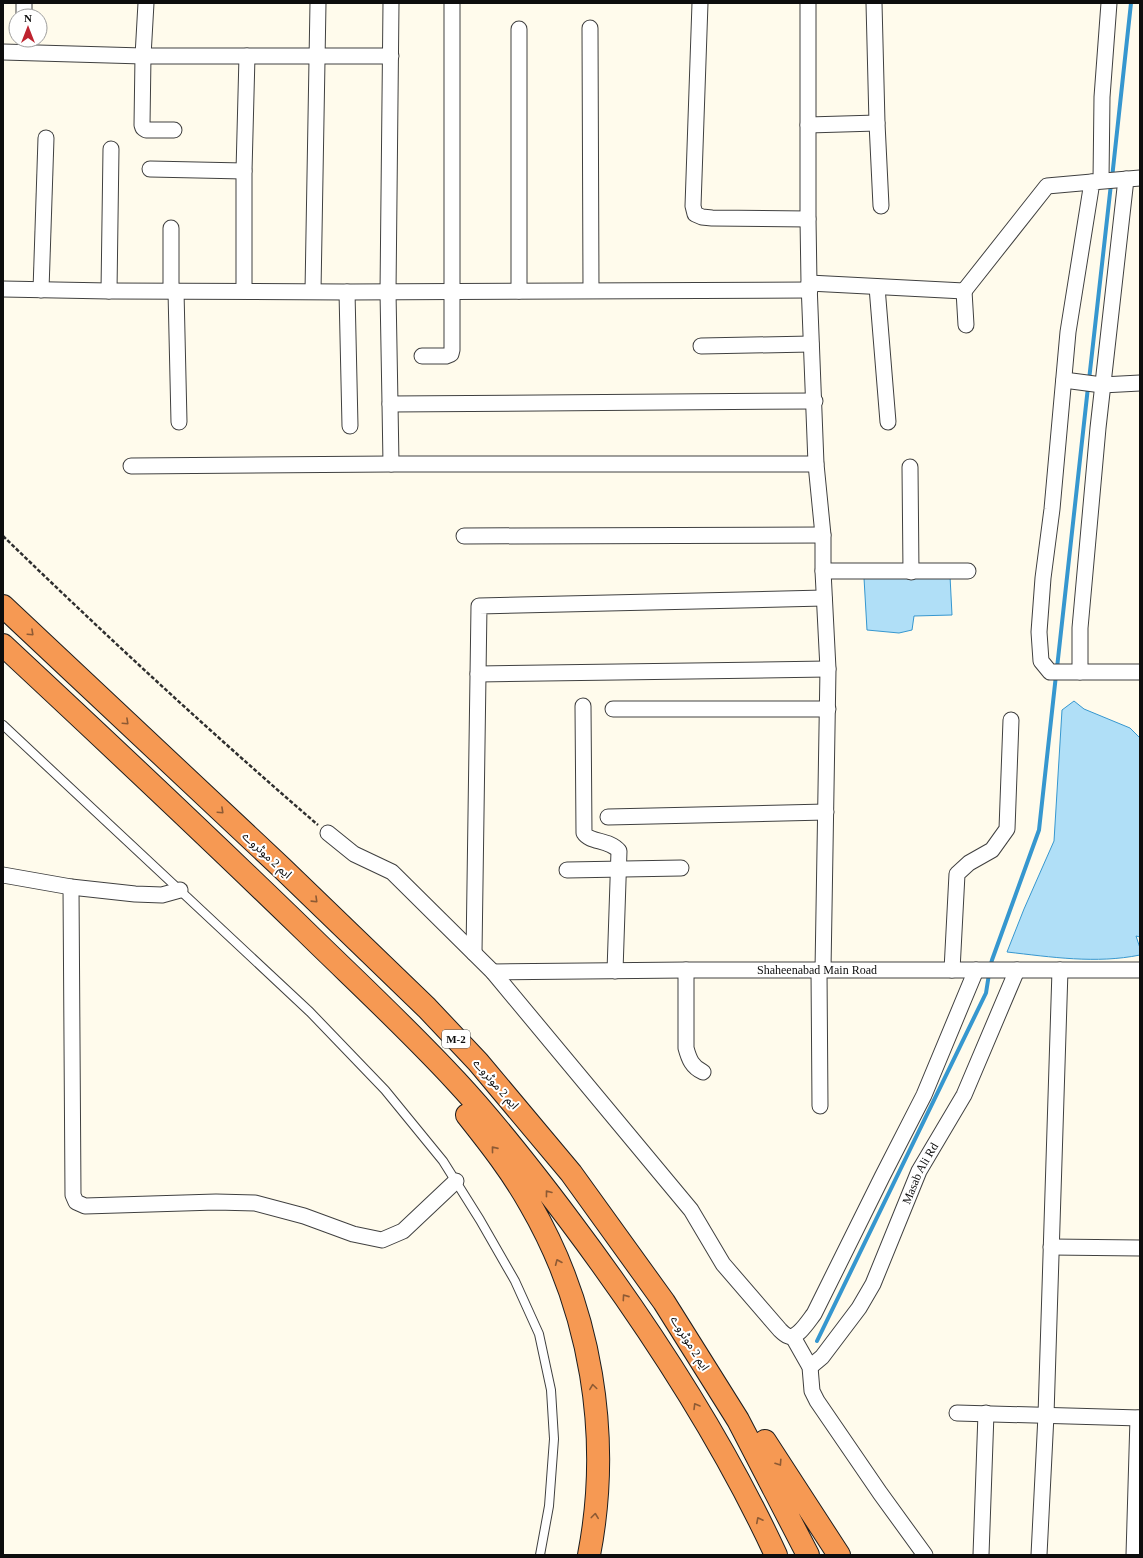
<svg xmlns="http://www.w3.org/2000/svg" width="1143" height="1558" viewBox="0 0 1143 1558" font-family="'Times New Roman','Noto Sans Arabic',serif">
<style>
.water{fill:#b0dff7;stroke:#3697cf}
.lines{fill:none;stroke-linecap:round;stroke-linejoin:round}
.stream{stroke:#3697cf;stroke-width:4}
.service-casing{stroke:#404040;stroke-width:10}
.minor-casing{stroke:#404040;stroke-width:17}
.motorway-casing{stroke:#1e1e1e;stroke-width:24}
.path{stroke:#2f2f2f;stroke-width:2.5;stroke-dasharray:4 2;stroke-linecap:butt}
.service{stroke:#fff;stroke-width:8}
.minor{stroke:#fff;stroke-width:15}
.motorway{stroke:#f69953;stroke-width:22}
.oneway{stroke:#8d5a34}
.labels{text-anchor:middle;stroke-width:4;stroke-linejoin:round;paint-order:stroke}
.shield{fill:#fff;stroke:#565656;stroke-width:1}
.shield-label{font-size:11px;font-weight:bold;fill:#0d0d0d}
.street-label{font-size:12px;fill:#0d0d0d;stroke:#fff}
</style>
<rect width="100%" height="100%" fill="#fffbec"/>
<!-- water -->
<path class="water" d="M 950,576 L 952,615 L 914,616 L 912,630 L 899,633 L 867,630 L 864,578 Z
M 1074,701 L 1084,709 L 1130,728 L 1140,738 L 1140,937 L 1136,936 L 1140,948 L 1140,955 C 1096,964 1051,957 1007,952 L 1024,909 L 1054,841 L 1062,710 Z"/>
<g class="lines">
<!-- stream -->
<path class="stream" d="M 1112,178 L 1131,3
M 1089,380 L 1111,184
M 1057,668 L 1088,387
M 990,967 L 992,960 L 1039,830 L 1056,675
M 817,1341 L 986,993 L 989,974"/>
<!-- service casing -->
<g class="service-casing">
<path id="service" d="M 3,725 L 310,1012 L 385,1090 L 443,1161 L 480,1220 L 515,1281 L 539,1334 L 551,1390 L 554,1439 L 549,1506 L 540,1555"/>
</g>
<!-- minor casing -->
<g class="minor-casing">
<g id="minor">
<path d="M 24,3 L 24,16"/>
<path d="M 146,3 L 143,56 L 142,125 L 143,128 L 146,130 L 174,130"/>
<path d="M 391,3 L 388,292 L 390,404 L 815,401"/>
<path d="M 700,3 L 693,206 L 695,214 L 702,217 L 712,218 L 808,219"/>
<path d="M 808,3 L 808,219 L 809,283 L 816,464 L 823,535 L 823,571 L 828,669 L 823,970"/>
<path d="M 590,28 L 591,290"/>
<path d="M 519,29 L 519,291"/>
<path d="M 3,52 L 143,56 L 391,56"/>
<path d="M 877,123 L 881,206"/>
<path d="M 808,125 L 877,123 L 874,3"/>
<path d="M 150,169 L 244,171"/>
<path d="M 1140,178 L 1092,182 L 1068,332 L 1052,509 L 1043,578 L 1039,632 L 1041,661 L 1050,672 L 1140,672"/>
<path d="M 1101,180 L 1102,97 L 1109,3"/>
<path d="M 171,228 L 171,291"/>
<path d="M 809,283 L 964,291 L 1047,186 L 1092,182"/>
<path d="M 877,287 L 888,422"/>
<path d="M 3,289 L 109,291 L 347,292 L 810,290"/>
<path d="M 41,290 L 46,138"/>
<path d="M 109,291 L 111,149"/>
<path d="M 176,291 L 179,422"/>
<path d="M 244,291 L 244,171 L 247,56"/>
<path d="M 313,291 L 318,3"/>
<path d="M 964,291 L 966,325"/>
<path d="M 347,292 L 350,426"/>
<path d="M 701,346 L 811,344"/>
<path d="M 422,356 L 446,356 L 451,354 L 452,350 L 452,3"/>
<path d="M 1064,380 L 1102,385 L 1140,383"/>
<path d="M 390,404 L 391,464 L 816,464"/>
<path d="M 131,466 L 391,464"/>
<path d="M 910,467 L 911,572"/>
<path d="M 464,536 L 823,535"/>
<path d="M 823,571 L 968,571"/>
<path d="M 1080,672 L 1080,628 L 1098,428 L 1126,179"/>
<path d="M 478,674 L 828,669"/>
<path d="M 583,706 L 584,833 C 590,843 609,839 619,851 L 615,971"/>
<path d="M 613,709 L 828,709"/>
<path d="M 608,817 L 826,812"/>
<path d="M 328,833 L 354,854 L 392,872 L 493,972 L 691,1210 L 723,1264 L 780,1330 C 782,1332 785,1335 788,1336 C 797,1340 809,1320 814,1314 L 882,1177 L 924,1095 L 976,970"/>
<path d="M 567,870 L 681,868"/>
<path d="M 3,875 L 71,887 L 135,894 L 162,895 L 180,890"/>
<path d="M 71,887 L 73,1195 L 76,1202 L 85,1206 L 216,1202 L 255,1203 L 304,1216 L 353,1234 L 382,1240 L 403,1231 L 456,1181"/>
<path d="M 474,953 L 479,606 L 824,598"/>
<path d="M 686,970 L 686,1048 C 689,1059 692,1067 703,1072"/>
<path d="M 819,970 L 820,1106"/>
<path d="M 952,970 L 957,874 L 969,863 L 992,850 L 1007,829 L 1011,720"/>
<path id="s1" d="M 493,972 L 686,970 L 1140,970"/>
<path d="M 1051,1247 L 1140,1248"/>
<path d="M 793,1337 L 810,1367 L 812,1391 L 817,1401 L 880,1493 L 925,1555"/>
<path id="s2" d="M 810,1367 L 822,1357 L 859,1308 L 873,1284 L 919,1171 L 964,1095 L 1017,970"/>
<path d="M 957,1413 L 1140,1418"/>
<path d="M 981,1555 L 986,1413"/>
<path d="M 1039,1555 L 1046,1415 L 1060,970"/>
<path d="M 1134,1555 L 1138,1418"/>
</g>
</g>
<!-- motorway casing -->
<g class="motorway-casing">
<path id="motorway" d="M 3,606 L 282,868 L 427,1008 L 478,1062 L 571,1173 L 664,1302 L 738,1420 L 808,1555
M 3,645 C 105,740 206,835 306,932 C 356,981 408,1029 456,1081 C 497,1125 534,1173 570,1221 C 648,1325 721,1436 776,1555
M 467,1115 C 490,1144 512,1172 530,1204 C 591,1309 612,1436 589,1555
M 765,1441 L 839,1555"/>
</g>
<!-- path -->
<path class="path" d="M 3,536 C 105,635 210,732 318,825"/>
<!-- service -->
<use href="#service" class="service"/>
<!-- minor -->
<use href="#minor" class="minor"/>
<!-- motorway -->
<use href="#motorway" class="motorway"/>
</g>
<!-- one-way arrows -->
<defs><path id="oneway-chevron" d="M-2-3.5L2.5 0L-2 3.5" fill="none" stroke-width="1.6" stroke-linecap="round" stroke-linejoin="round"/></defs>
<g class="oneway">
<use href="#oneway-chevron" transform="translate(31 633) rotate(43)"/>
<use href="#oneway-chevron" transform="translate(126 722) rotate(43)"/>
<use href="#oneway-chevron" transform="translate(221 811) rotate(43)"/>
<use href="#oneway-chevron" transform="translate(315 900) rotate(44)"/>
<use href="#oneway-chevron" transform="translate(494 1149) rotate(-129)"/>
<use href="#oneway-chevron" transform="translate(548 1193) rotate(-128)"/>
<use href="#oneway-chevron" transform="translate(558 1262) rotate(-113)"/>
<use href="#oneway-chevron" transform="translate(625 1297) rotate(-125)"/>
<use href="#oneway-chevron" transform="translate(593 1387) rotate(-98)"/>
<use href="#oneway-chevron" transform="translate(696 1406) rotate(-121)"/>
<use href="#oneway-chevron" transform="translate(779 1463) rotate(57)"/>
<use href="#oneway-chevron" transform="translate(595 1516) rotate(-83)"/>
<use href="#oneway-chevron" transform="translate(759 1520) rotate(-117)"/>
</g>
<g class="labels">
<!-- shield labels -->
<rect class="shield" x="442" y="1030" width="28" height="18" rx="3"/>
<g class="shield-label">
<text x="456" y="1043">M-2</text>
</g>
<!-- street labels -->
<g class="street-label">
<text transform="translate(267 855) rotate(43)" y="4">ایم 2 موٹروے</text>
<text dy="4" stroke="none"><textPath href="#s1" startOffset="324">Shaheenabad Main Road</textPath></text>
<text transform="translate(496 1084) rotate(49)" y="4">ایم 2 موٹروے</text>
<text dy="4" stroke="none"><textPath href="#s2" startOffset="225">Masab Ali Rd</textPath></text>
<text transform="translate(690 1343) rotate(58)" y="4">ایم 2 موٹروے</text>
</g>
</g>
<!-- border -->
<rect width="1143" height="1558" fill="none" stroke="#0d0d0d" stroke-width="8"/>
<!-- north arrow -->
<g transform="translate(28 28)"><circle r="19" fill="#ffffff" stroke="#9e9e9e"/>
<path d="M0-3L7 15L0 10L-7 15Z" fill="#be232f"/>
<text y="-6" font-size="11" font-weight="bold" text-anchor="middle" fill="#0d0d0d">N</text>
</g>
</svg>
